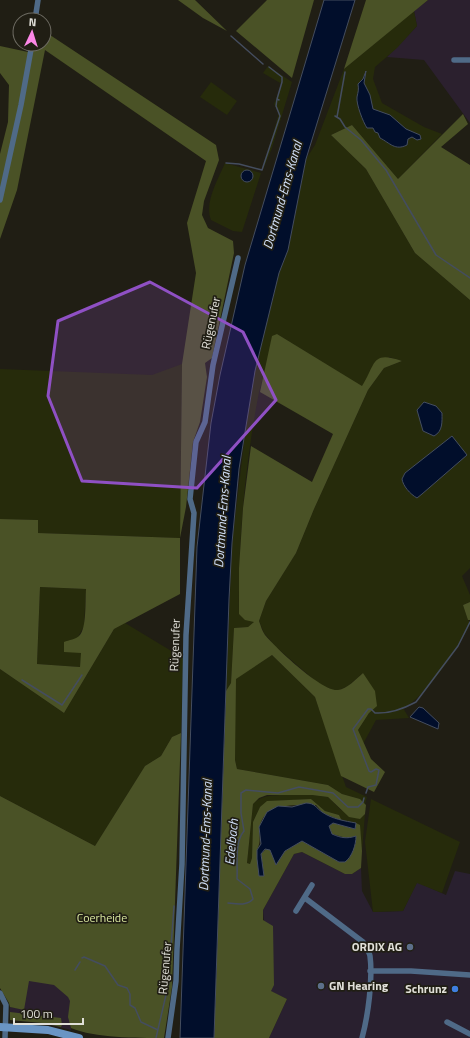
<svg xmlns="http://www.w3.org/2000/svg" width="470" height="1038" viewBox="0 0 470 1038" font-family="'Titillium Web',sans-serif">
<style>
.commercial{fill:#29202f}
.industrial{fill:#2b202e}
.green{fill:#262b0b}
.forest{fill:#4a5226;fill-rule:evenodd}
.water{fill:#010e2b;stroke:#444d5f}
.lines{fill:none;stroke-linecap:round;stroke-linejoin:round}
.stream{stroke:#444d5f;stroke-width:1.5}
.street{stroke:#4f6a87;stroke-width:5.5}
.secondary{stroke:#6a95c4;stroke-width:8}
.marked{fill:#8f50c4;fill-opacity:0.2;stroke:#8f50c4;stroke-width:3;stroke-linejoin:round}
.service-dot{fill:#5c6f8a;stroke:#201e14;stroke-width:1.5}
.shop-dot{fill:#3f7fe0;stroke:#201e14;stroke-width:1.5}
.labels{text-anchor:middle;stroke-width:3.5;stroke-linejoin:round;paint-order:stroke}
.street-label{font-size:12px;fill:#e0dfd8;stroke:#201e14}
.park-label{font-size:12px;fill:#dbe9a0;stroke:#201e14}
.poi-label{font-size:12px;font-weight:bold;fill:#e0dfd8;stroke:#201e14;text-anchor:end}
.water-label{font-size:13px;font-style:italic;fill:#d1e0f9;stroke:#201e14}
</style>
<rect width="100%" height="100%" fill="#201e14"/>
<!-- commercial -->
<path class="commercial" d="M 302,852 L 345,874 L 352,874 L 361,868 L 362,891 L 373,912 L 403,911 L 417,882 L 446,895 L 455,871 L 470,874 L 470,1038 L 269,1038 L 287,999 L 270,991 L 263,910 L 294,854 Z"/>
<!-- industrial -->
<path class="industrial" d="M 428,0 L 470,0 L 470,123 L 424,60 L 387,57 L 417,26 L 414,11 Z
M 26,978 L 79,986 L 71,1030 L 42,1023 L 10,1020 L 10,1007 L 22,1009 Z"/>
<!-- green -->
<path class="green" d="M 414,11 L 417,26 L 397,48 L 375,67 L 373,79 L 382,103 L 424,127 L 442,134 L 398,179 L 352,125 L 331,135 L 366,169 L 415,253 L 470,300 L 470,568 L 462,576 L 470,595 L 470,602 L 463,605 L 470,624 C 460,646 425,698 403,708 L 409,718 L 376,720 L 363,744 L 358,730 L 369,713 L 363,673 L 348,686 L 337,691 L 320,685 L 276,647 L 264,633 L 259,621 L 266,601 L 296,553 L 314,509 L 368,390 L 384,368 L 402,361 L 389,357 L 363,387 L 277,334 C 271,353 264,373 259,392 C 245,465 238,540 239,614 L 255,622 L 248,627 L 234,628 L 231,683 L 226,691 L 232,543 L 247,418 L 255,371 L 279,273 L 288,250 L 306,159 L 315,145 L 344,69 Z
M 268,66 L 292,82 L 272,148 L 262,172 L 279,113 L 274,104 L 282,84 L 263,73 Z
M 211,82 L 237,101 L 227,115 L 200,97 Z
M 225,163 L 261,173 L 242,232 L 233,231 L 211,220 C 204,202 218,180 225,163 Z
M 182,364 L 180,538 L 38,533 L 38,520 L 0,519 L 0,369 L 152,375 Z
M 40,587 L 86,589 L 84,626 L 78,637 L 82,652 L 80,667 L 37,664 Z
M 125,623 L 183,658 L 181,733 L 172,737 L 161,756 L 145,766 L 95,846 L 0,796 L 0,669 L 64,713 L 114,629 Z
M 272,655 L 315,697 L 346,787 L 367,797 L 365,804 L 360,799 L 342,794 L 328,785 L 237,769 L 235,760 L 235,679 Z
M 287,794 L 304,794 L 328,797 L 341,810 L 360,819 L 365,814 L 362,851 L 359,825 L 342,821 L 339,815 L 325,811 L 311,799 L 276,801 L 260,807 L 253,822 L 252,858 L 250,864 L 247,863 L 253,804 C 265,793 272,797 287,794 Z
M 371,799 L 460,842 L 442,893 L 417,883 L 403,911 L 373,912 L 365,842 Z"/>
<!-- forest -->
<path class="forest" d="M 178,0 L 195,0 L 227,31 L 203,18 Z
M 267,0 L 314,0 L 292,78 L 236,31 Z
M 366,0 L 428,0 L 344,69 Z
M 44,31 L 216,145 L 219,160 L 204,201 L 202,215 L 208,228 L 233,241 L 234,253 L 212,358 L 205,363 L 207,377 L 200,422 L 193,442 L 186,507 L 180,538 L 180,594 L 114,629 L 64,713 L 0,669 L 0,519 L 38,520 L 38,533 L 180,538 L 182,364 L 196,273 L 187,223 L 206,161 L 45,50 L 17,190 L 0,239 L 0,154 L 8,122 L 9,85 L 0,73 L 0,46 L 28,52 L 30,44 L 44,44 ZM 40,587 L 86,589 C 85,600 87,629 79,636 C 76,639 69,640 64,642 L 64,652 L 81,653 L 80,667 L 37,664 Z
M 463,114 L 468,124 L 441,147 L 470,165 L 470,300 L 415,253 L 366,169 L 331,135 L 352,125 L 398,179 Z
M 277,334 L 362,386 C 376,364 371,350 402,361 L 384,368 L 368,390 L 314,509 L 296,553 L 266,601 L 259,621 C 261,626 262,631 265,635 C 276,648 322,692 338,690 C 347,689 356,679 363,673 L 375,691 L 377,706 L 369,713 L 358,730 L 371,759 L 385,772 L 374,792 L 341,776 L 315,697 L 272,655 L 236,679 L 235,760 L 237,769 L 328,785 L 342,794 L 360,799 L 366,805 L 365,814 L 360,819 L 349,817 L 328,797 L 312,795 L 267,795 L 259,798 L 253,804 L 247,863 L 250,864 L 252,858 L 253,822 L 260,807 L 267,801 L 311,799 L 325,811 L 339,815 L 342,821 L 323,813 L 316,805 C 298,805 264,802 260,826 C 258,836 262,840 257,850 L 264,875 L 261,854 L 266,849 L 270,849 L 276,864 L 285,851 L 302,841 L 339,862 L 349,859 L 356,842 L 356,836 L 350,839 L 332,834 L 329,826 L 333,823 L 355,829 L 356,823 L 360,825 L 362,851 L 361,868 L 352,874 L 345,874 L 302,852 L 294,854 L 263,910 L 263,920 L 273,926 L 274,985 L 271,991 L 287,999 L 269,1038 L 214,1038 L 226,691 L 231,683 L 234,628 L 248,627 L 254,622 L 245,620 L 239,614 L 239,568 L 243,508 L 251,446 L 312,482 L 333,434 L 260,392 L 272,336 Z
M 470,602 L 470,620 L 468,620 L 463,605 Z
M 181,733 L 172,987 L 164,1038 C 136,1038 95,1038 71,1028 L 68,1017 L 70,1001 L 68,997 L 54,985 L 29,981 L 24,1010 L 10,1007 L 9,1003 L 0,988 L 0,796 L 95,846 L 145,766 L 161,756 L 172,737 Z
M 10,1012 L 61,1018 L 62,1025 L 61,1027 L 42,1023 L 10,1020 Z"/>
<!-- water -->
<path class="water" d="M 324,0 L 355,0 L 306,159 L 288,250 L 279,273 L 255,371 L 239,469 L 232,543 L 229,599 L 214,1038 L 180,1038 L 197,547 L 211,423 L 220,375 L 245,265 Z
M 366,71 L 364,83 L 370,95 L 373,109 L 390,115 L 406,129 L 420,135 L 421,139 L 417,140 L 412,137 L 408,139 L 407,145 C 395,151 390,143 380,138 L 378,133 L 375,132 L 373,128 L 367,128 C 363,122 356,104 357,97 C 358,92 359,90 358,84 L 363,79 Z
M241 176a6 6 0 1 1 12 0a6 6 0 1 1-12 0Z
M 424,402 L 436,406 L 442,413 C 442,422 443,431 434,436 L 423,431 L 417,410 Z
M 452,436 L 467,455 L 422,494 L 417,498 C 410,494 403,486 402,479 L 405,473 Z
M 419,707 L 423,708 L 439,723 L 438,729 L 410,717 Z
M 306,803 C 315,803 316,808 322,812 C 332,819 345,821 356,823 L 355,829 L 333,823 L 329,826 L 332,834 C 341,838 347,839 356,836 C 356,845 352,857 345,862 L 339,862 L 302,841 L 285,851 L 276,865 L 270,850 L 265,849 L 261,854 L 264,876 L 259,876 L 257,859 L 257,850 L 261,844 L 259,827 L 267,812 L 278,806 L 292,807 Z"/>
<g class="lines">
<!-- stream -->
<path class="stream" d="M 231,36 L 263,64
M 269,67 L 282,77 L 282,82 L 277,99
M 335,116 L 340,119 L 345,127 L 361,140 L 386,170 L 436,255 L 470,278
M 337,117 L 345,72
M 226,163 L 239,164 L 262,170 L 280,116 L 276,106 L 277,99 L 279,100
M 22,680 L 62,705 L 82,675
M 366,793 L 368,787 L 376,785 L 379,770 L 376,769 L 371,772 L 369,771 L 353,729 L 368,709 L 371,709 L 375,713 C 390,714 403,709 416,702 L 458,646 L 470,622
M 228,903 C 237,904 247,906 253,899 L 250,889 L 237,879 C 238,864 234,843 244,831 L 241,813 L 241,793 L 246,790 L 278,793 L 299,787 L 333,793 L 348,807 L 358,807 L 363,802 L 364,798
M 171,947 L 174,906
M 82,958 L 84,957 L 105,966 L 118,985 L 127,988 L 130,994 L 130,1005 L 135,1008 L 141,1022 L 158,1030
M 75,970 L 80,962
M 156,1038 L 169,982 L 167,971 L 171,950"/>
<!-- street -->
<path class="street" d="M 35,20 L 38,0
M 454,60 L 470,60
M 0,200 L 21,105 L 32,44
M 305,898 L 363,942 C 366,947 369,951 370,956 C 373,979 368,1016 362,1038
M 296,911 L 312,885
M 370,971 L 411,971 L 470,975
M 0,993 L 6,1005 L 5,1038
M 447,1022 L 470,1034
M 168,1038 L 176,981 L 177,949 L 182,864 L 186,635 L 194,513 L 190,499 L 196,442 L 205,422 L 213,365 L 238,258"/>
<!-- secondary -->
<path class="secondary" d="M 0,1027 L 48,1030 L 79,1038"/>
</g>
<!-- marked area -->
<path class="marked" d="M 150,282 L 243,332 L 276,400 L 197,488 L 82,481 L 48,396 L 58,321 Z"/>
<!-- markers -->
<g class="service-dot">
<circle cx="410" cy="947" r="4"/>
<circle cx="321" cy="986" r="4"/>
</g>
<circle class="shop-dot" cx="455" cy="989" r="4"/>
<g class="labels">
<!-- street labels -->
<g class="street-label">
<text transform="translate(211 323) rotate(-78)" y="4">Rügenufer</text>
<text transform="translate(175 645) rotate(-88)" y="4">Rügenufer</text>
<text transform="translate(165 968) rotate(-85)" y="4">Rügenufer</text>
</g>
<!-- park labels -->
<g class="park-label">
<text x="102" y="922">Coerheide</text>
</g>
<!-- poi labels -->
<g class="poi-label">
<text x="402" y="951">ORDIX AG</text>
<text x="329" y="990" text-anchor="start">GN Hearing</text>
<text x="447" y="993">Schrunz</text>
</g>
<!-- water labels -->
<g class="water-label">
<text transform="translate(282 195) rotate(-74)" y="5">Dortmund-Ems-Kanal</text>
<text transform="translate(222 512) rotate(-86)" y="5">Dortmund-Ems-Kanal</text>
<text transform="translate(205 835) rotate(-88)" y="5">Dortmund-Ems-Kanal</text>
<text transform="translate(231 842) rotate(-85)" y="5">Edelbach</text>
</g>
</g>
<!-- north arrow -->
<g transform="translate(32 32) rotate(4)"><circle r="19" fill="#201e14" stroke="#6d6b62"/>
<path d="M0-3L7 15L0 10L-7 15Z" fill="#fb87e6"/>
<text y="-6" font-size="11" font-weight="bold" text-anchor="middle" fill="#e0dfd8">N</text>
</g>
<!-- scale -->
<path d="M14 1018v6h69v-6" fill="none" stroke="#e0dfd8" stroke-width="2"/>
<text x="20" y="1018" font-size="12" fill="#e0dfd8" stroke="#201e14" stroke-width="3" paint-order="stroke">100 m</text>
</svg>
